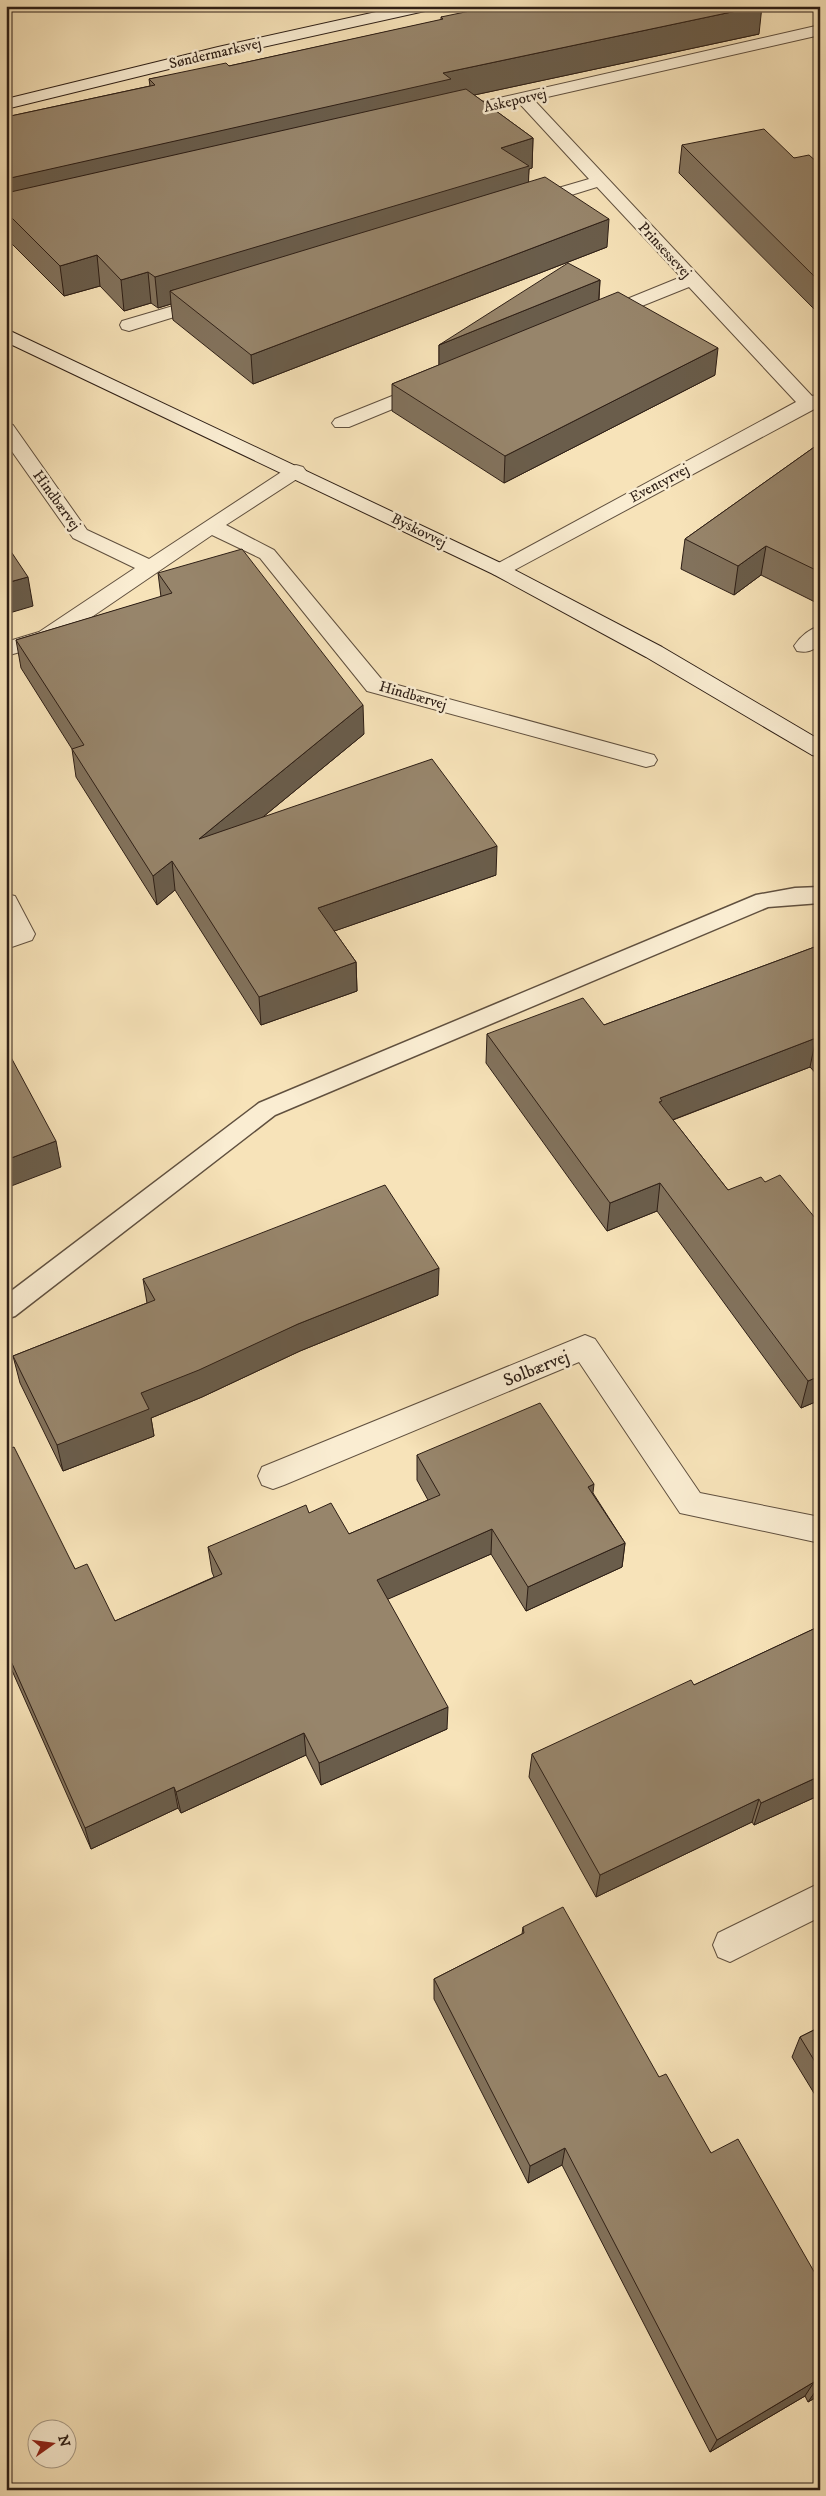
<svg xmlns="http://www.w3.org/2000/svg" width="826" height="2496" viewBox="0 0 826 2496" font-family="'IM FELL DW Pica',serif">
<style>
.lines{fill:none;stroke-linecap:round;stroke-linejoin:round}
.lane-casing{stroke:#60503f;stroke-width:3}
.street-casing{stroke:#60503f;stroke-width:2}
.secondary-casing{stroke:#2e1f16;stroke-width:2}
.lane{fill:#faedd2;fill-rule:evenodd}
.street{fill:#faedd2;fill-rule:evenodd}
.secondary{fill:#faedd2;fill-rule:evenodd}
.wall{fill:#82725c;stroke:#2e1f16}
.shaded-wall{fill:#6a5d4b;stroke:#2e1f16}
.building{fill:#97856b;stroke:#2e1f16}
.labels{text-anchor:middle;stroke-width:5;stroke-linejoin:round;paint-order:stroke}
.far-street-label{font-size:15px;fill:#2e1f16;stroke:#faedd2}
.street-label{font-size:18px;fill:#2e1f16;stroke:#faedd2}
</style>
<rect width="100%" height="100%" fill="#f7e3b9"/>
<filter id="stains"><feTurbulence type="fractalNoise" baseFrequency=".004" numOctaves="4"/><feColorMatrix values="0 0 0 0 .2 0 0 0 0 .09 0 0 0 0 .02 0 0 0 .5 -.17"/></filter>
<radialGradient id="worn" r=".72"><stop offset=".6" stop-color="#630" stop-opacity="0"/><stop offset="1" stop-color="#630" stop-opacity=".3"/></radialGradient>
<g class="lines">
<!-- lane casing -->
<g class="lane-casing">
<path id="lane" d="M 820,887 L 820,903 L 768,907 L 275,1115 L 15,1316 L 6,1319 L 6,1295 L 259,1103 L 756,895 L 795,888 Z"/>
</g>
<!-- street casing -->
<g class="street-casing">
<path id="street" d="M 820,25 L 820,35 L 534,100 L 812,396 L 820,394 L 820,406 L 507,574 L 500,576 L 493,574 L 490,570 L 493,566 L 796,402 L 689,287 L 607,320 L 595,320 L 592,316 L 595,312 L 681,277 L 597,187 L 536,206 L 524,206 L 521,202 L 524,198 L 589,179 L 519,103 L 451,119 L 443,114 L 451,109 Z
M 207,296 L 213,297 L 216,301 L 213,305 L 129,331 L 122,329 L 120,325 L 122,321 Z
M 427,382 L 434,384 L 437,388 L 434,392 L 349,427 L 335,427 L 332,423 L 335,419 Z
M 6,423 L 13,425 L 87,530 L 149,559 L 289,467 L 296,465 L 303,467 L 306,471 L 303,475 L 226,525 L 274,550 L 383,681 L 654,755 L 657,760 L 654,765 L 646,767 L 367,691 L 260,558 L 212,535 L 55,642 L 6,656 L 6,642 L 39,632 L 135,568 L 73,538 L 6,443 Z
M 820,626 L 820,645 C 812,651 807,653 797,651 L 794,646 C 800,637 809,629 820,626 Z
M 6,894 L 15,896 L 35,934 L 32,940 L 6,949 L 6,931 L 9,930 L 6,925 Z
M 585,1335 L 595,1339 L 700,1493 L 820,1517 L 820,1543 L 680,1513 L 579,1362 L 284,1485 L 273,1489 L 262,1485 L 258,1476 L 262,1467 Z
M 820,1883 L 820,1917 L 730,1962 L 718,1957 L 713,1945 L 718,1933 Z"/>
</g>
<!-- secondary casing -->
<g class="secondary-casing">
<path id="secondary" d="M 403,6 L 432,6 L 425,11 L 218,57 L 6,109 L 6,99 L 218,47 Z
M 6,329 L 507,566 L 662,647 L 820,740 L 820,757 L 812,755 L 646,657 L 493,574 L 6,342 Z"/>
</g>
<!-- lane -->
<use href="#lane" class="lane"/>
<!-- street -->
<use href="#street" class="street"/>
<!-- secondary -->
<use href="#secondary" class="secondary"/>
</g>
<!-- wall -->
<path class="wall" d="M 441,17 L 759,34 L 474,95 L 533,138 L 532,168 L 529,169 L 528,182 L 607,247 L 253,384 L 173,320 L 171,304 L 158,308 L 151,303 L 124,311 L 100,286 L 64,296 L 6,238 L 6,117 L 150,86 L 149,79 L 229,66 L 441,20 Z
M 682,145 L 794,158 L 820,163 L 820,315 L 679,173 Z
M 600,280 L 599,300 L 715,375 L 504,483 L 392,411 L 392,384 L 439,365 L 439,345 Z
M 820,443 L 820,598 L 815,602 L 761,575 L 734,595 L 681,569 L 685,539 Z
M 158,573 L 364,734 L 263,817 L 496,875 L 334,931 L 356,962 L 357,991 L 261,1025 L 175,890 L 157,905 L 76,777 L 72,749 L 21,668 L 16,640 L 161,597 Z
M 820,945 L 820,1078 L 810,1067 L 673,1120 L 728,1190 L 765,1182 L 820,1224 L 820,1400 L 801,1408 L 657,1211 L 607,1231 L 486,1063 L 487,1034 L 604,1025 Z
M 143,1279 L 438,1295 L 300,1351 L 202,1397 L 151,1418 L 154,1436 L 63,1471 L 20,1383 L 13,1356 L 147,1303 Z
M 6,1450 L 75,1569 L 115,1621 L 214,1577 L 212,1572 L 208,1547 L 309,1513 L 349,1534 L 428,1500 L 417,1480 L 417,1455 L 593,1493 L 625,1543 L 622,1567 L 526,1611 L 491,1554 L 387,1599 L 447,1729 L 321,1785 L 306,1755 L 181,1813 L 178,1808 L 91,1849 L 6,1657 Z
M 820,1626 L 820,1795 L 754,1825 L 752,1822 L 596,1897 L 529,1777 L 532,1754 L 694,1685 Z
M 523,1927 L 659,2077 L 711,2153 L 820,2395 L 808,2402 L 805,2396 L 710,2452 L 562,2165 L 528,2183 L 434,1999 L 434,1979 L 522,1934 Z
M 820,2027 L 820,2103 L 792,2057 L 800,2037 Z"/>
<!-- shaded-wall -->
<path class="shaded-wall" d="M 760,6 L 762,6 L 759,34 L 451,100 L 6,210 L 6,179 L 443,73 Z
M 533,138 L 532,168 L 529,169 L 528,196 L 170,291 L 171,304 L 158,308 L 155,277 L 501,148 Z
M 609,219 L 607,247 L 253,384 L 251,355 Z
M 97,255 L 100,286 L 64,296 L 60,266 Z
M 148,272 L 151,303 L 124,311 L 121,280 Z
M 600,280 L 598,309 L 439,374 L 439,345 Z
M 718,348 L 715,375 L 504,483 L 505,456 Z
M 766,546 L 761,575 L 734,595 L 738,566 Z
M 820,576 L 820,598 L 815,602 Z
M 28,577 L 33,606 L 6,614 L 6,583 Z
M 363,705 L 364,734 L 202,867 L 199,839 Z
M 497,846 L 496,875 L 320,936 L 318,908 Z
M 172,861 L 175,890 L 157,905 L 153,876 Z
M 356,962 L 357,991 L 261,1025 L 259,997 Z
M 816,1038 L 810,1067 L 659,1125 L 660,1098 Z
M 56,1141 L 61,1167 L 6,1188 L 6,1160 Z
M 660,1183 L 657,1211 L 607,1231 L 610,1203 Z
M 439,1268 L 438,1295 L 300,1351 L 202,1397 L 151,1418 L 154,1436 L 63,1471 L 57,1445 L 141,1393 L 298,1324 Z
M 820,1376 L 820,1400 L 801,1408 L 808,1381 Z
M 594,1484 L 591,1509 L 588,1487 Z
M 492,1529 L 491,1554 L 377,1604 L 377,1580 Z
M 625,1543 L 622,1567 L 526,1611 L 528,1587 Z
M 448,1707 L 447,1729 L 321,1785 L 319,1763 Z
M 304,1733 L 306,1755 L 181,1813 L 176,1792 Z
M 820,1776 L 820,1795 L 754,1825 L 761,1803 Z
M 174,1787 L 178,1808 L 91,1849 L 85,1828 Z
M 759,1799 L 752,1822 L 596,1897 L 600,1875 Z
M 565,2148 L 562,2165 L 528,2183 L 530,2166 Z
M 814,2382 L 805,2396 L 710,2452 L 717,2440 Z
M 820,2387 L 820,2395 L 808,2402 L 817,2389 Z"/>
<!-- building -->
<path class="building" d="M 494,6 L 760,6 L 443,73 L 451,79 L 6,179 L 6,117 L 155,85 L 149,79 L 226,63 L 229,66 L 443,19 L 441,17 Z
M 466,89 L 533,138 L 501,148 L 529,166 L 155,277 L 148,272 L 121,280 L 97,255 L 60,266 L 6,212 L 6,193 Z
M 764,129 L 794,158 L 809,155 L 817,162 L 820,163 L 820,282 L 682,145 Z
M 545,177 L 609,219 L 251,355 L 170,291 Z
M 568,263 L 600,280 L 439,345 Z
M 618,292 L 718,348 L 505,456 L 392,384 Z
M 820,443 L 820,572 L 766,546 L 738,566 L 685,539 Z
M 6,544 L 28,577 L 6,583 Z
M 242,549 L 363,705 L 199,839 L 432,759 L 497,846 L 318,908 L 356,962 L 259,997 L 172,861 L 153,876 L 72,749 L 84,745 L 16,640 L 172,593 L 158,573 Z
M 820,945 L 820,1042 L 816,1038 L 660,1098 L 662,1101 L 659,1102 L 728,1190 L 761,1177 L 765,1182 L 780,1175 L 820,1224 L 820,1376 L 808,1381 L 660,1183 L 610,1203 L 487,1034 L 583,998 L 604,1025 Z
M 6,1048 L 56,1141 L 6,1160 Z
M 385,1185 L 439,1268 L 298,1324 L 199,1370 L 141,1393 L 149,1409 L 57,1445 L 13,1356 L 155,1300 L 143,1279 Z
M 540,1403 L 594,1484 L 588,1487 L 625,1543 L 528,1587 L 492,1529 L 377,1580 L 448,1707 L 319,1763 L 304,1733 L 176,1792 L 174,1787 L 85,1828 L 6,1650 L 6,1450 L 14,1447 L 75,1569 L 87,1564 L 115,1621 L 222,1574 L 208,1547 L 306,1505 L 309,1513 L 331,1503 L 349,1534 L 440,1495 L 417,1455 Z
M 820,1626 L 820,1776 L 761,1803 L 759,1799 L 600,1875 L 532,1754 L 691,1680 L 694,1685 Z
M 563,1907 L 659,2077 L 666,2074 L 711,2153 L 738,2139 L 820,2282 L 820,2387 L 817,2389 L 814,2382 L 717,2440 L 565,2148 L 530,2166 L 434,1979 L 524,1933 L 523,1927 Z
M 820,2027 L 820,2070 L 800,2037 Z"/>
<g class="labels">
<!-- far-street labels -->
<g class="far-street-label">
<text transform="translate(215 53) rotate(-13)" y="5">Søndermarksvej</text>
<text transform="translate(515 100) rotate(-13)" y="5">Askepotvej</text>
<text transform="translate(665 250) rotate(47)" y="5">Prinsessevej</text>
<text transform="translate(659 483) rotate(-28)" y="5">Eventyrvej</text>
<text transform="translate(57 500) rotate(54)" y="5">Hindbærvej</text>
<text transform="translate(419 530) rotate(26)" y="5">Byskovvej</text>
<text transform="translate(413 695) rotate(16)" y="5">Hindbærvej</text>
</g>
<!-- street labels -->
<g class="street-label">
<text transform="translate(536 1368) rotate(-22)" y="6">Solbærvej</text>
</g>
</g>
<!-- margin -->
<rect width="826" height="2496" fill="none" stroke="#f7e3b9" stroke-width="25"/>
<rect x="8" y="8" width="811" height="2481" fill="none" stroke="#2e1f16" stroke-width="2.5"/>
<rect x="12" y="12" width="801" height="2471" fill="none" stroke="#2e1f16"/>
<!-- north arrow -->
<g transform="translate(52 2444) rotate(76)"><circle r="24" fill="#faedd2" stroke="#a89b87"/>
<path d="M0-4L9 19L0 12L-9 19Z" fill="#8f2418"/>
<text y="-8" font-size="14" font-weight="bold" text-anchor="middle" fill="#2e1f16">N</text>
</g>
<rect width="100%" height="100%" filter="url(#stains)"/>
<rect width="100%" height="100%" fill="url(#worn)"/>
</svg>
